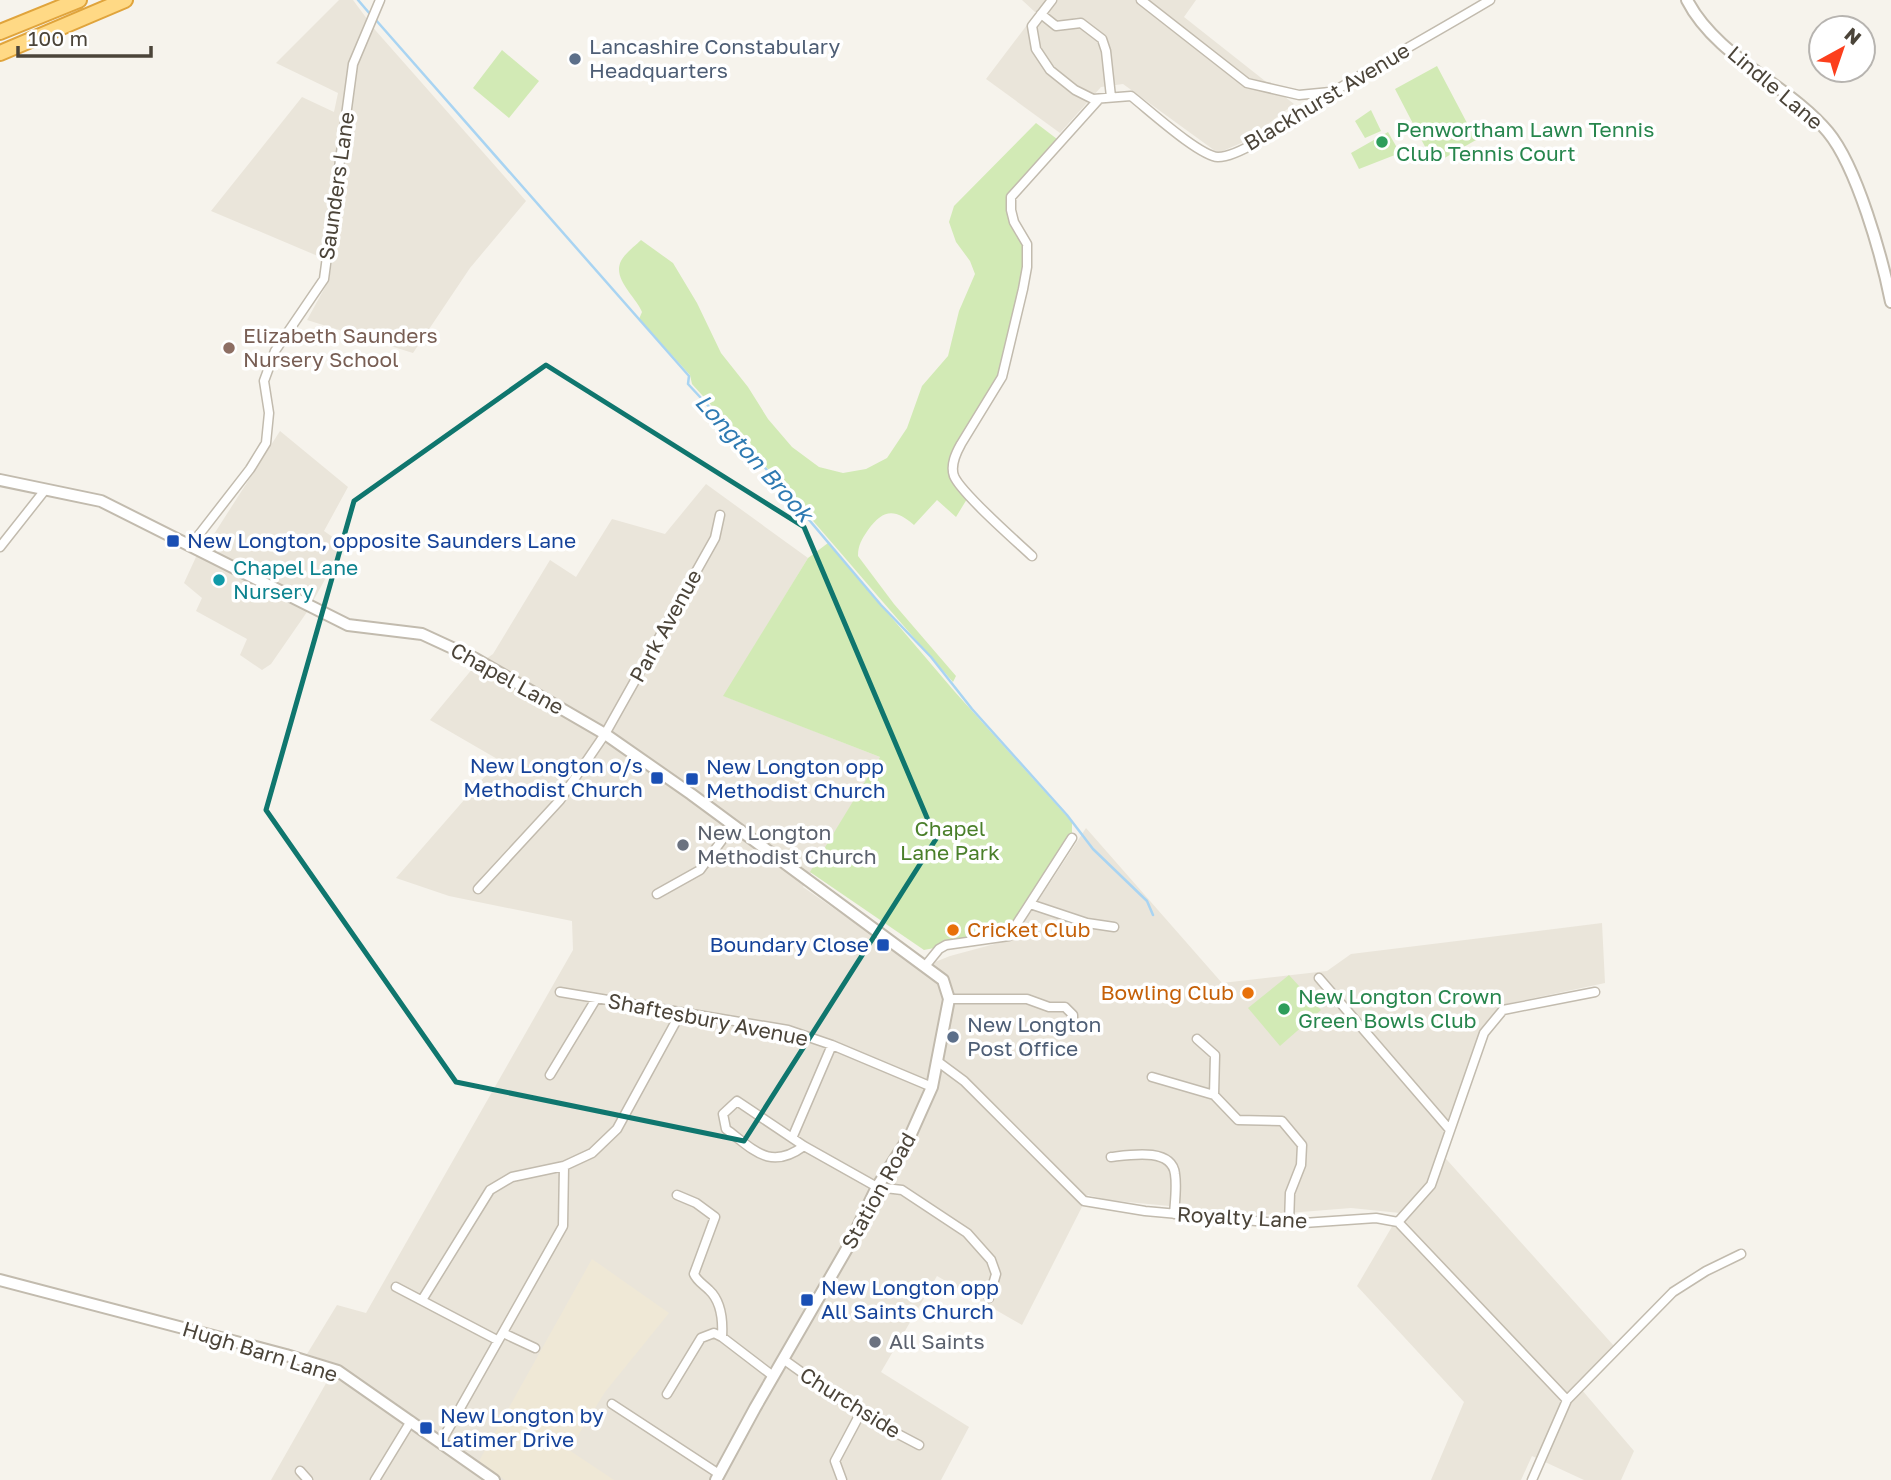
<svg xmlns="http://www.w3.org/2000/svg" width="1891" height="1480" viewBox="0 0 1891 1480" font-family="'Golos Text',sans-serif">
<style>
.residential{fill:#eae5da}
.education{fill:#efe8d6}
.green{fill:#d2eab5}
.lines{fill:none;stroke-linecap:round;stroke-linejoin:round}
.stream{stroke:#a9d4f2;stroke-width:2.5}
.minor-casing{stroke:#c2bbae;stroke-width:11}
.tertiary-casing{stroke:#c2bbae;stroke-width:14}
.trunk-casing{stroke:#e0a43c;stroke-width:18}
.minor{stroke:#fff;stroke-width:8}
.tertiary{stroke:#fff;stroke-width:10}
.trunk{stroke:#ffd985;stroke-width:14}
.marked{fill:none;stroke:#0f766e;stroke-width:5;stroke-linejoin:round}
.service-dot{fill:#5c6f8a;stroke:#fff;stroke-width:2.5}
.leisure-dot{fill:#2e9e5b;stroke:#fff;stroke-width:2.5}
.education-dot{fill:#8d6e63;stroke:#fff;stroke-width:2.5}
.transit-dot{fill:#1a4fb4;stroke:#fff;stroke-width:2.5}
.culture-dot{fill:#0f9aa8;stroke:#fff;stroke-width:2.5}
.worship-dot{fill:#6b7280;stroke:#fff;stroke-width:2.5}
.food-dot{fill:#e8710a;stroke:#fff;stroke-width:2.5}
.labels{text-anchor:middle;stroke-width:7;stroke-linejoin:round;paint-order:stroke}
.service-label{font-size:21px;fill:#4e5e75;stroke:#fff;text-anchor:start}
.street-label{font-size:21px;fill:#4b4439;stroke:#fff}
.leisure-label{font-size:21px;fill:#27864d;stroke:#fff;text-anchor:start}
.education-label{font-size:21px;fill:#785e54;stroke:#fff;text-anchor:start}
.transit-label{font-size:21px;fill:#164399;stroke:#fff;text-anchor:start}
.culture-label{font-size:21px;fill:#0d838f;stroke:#fff;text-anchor:start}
.park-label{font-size:21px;fill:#4a7f2a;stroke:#fff}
.worship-label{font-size:21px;fill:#5b616d;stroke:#fff;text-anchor:start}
.food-label{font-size:21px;fill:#c56008;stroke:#fff;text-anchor:start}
.water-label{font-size:23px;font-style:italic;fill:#2e7ab2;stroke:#fff}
</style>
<rect width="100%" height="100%" fill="#f6f3ec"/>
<!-- residential -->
<path class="residential" d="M 339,0 L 353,0 L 376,31 L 526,201 L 470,268 L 413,353 L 307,320 L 329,280 L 332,262 L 211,211 L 302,97 L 334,112 L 338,93 L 276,63 Z
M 1022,0 L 1196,0 L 1184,17 L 1294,104 L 1246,141 L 1218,153 L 1123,84 L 1101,87 L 1060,133 L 986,79 L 1036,13 Z
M 280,431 L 348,487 L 324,531 L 344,545 L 307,612 L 271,664 L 262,670 L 240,655 L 247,639 L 196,611 L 202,598 L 184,583 L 196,557 L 207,545 Z
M 706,484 L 808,558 L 724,696 L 880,757 L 803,887 L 920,968 L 950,956 L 1013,939 L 1086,828 L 1222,983 L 1327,971 L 1351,954 L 1602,923 L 1605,983 L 1502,1005 L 1479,1033 L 1439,1151 L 1614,1346 L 1576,1383 L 1634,1451 L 1621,1480 L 1584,1480 L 1532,1456 L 1521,1480 L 1431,1480 L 1464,1402 L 1357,1286 L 1400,1213 L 1351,1208 L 1263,1215 L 1107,1200 L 1088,1195 L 1022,1325 L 937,1276 L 881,1372 L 969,1427 L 941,1480 L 271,1480 L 337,1364 L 307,1354 L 337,1305 L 366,1313 L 573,950 L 572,921 L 449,896 L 396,878 L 499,760 L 430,720 L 473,668 L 493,654 L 550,560 L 576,577 L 612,519 L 665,534 Z"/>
<!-- education -->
<path class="education" d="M 592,1259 L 669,1313 L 605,1392 L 569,1450 L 614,1480 L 505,1480 L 479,1461 Z"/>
<!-- green -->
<path class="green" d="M 502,50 L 539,81 L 509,118 L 473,88 Z
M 1437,66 L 1476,140 L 1434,164 L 1395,89 Z
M 1371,110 L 1381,131 L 1365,138 L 1355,121 Z
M 1036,123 L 1057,139 L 1010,193 L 1025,248 L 1025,264 L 999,375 L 951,458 L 948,471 L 967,499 L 956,517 L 937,500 L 914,525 C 895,508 883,509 868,530 C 862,539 858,545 858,556 L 894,604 L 956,676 L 953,682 C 865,583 781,481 692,384 L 690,375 L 639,319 L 642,312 C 636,297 612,279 621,261 C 625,253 635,246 641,240 L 673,263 L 697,303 L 721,353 L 748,387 L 768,419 L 792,447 L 819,467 L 843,473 L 866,469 L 887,458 L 907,428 L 922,386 L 948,356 L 959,311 L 975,274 L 970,261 L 956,242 L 949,222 L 954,206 Z
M 1388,132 L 1400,153 L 1359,169 L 1351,153 Z
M 828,543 L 955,692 L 1072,822 L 1072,838 L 1012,933 L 924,950 L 810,872 L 880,757 L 723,696 L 808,558 Z
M 1289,975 L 1321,1010 L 1280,1046 L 1248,1008 Z"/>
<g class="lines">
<!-- stream -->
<path class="stream" d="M 358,0 L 370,14
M 375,19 L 689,376 L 688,384 L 761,463 L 881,605 L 931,657 L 972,709 L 1067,815 L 1093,849 L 1147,901 L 1153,915"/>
<!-- minor casing -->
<g class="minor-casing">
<path id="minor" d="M 1052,0 L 1032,26 L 1036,49 L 1050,70 L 1075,90 L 1093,99 L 1131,96 C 1148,109 1199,156 1218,157 C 1245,157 1308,107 1333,92 C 1385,60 1438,31 1490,0
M 1141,0 L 1247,83 L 1299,95 L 1330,92
M 1041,14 L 1056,26 L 1081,23 L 1102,39 L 1106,51 L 1111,97
M 191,545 L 250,469 L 266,443 L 269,413 L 264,381 L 275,351 L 324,279 L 353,64 L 380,0
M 0,547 L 45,490
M 1032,556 C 1016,541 961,493 954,476 C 950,465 956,453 961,444 L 1002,377 L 1023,289 L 1027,267 L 1027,244 L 1014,222 L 1011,210 L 1011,197 L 1099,99
M 478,889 L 560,800 L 605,734 L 715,538 L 720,515
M 657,894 L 700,870 L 733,825
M 1030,904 L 1087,923 L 1114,927
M 926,965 L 939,949 L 946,945 L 1009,936 L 1072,838
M 1319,978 L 1450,1130
M 560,992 L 788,1030 L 832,1045 L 932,1087
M 949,999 L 1027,999 L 1049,1007 L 1065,1007 L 1073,1015 L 1073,1030
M 1197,1039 L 1215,1055 L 1214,1095
M 937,1061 L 964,1081 L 1084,1201 L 1145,1211 L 1289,1224 L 1376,1218 L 1398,1222 L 1567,1400
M 550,1075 L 596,999
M 1152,1077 L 1214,1095 L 1238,1120 L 1282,1121 L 1302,1145 L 1301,1165 L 1290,1193 L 1289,1224
M 793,1136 L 832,1045
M 804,1146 C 770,1171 754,1150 726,1129 L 723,1114 L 737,1101 L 804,1146 L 877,1187 L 902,1190 L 967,1233 L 991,1260 L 996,1274 L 989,1298
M 1111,1157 C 1129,1155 1172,1147 1175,1174 C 1177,1187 1175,1201 1174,1214
M 677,1195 L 696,1203 L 715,1217 L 694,1274 C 697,1281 703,1284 709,1290 C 722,1302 723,1321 722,1337 L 773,1376
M 1398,1222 L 1431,1185 L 1484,1033 L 1503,1010 L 1595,992
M 396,1287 L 497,1340
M 422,1300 L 490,1190 L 512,1177 L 564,1166 L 592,1153 L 617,1129 L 680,1014
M 503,1333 L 535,1348
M 783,1359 L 860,1414 L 919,1445
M 667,1394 L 701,1338 L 714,1333 L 722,1337
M 612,1404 L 719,1474
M 441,1442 L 563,1226 L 564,1166
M 300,1471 L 308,1480
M 375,1480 L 411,1421
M 842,1480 L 835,1461 L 860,1414
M 1532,1480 L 1567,1400 L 1673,1292 L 1706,1271 L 1741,1254"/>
</g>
<!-- tertiary casing -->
<g class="tertiary-casing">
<path id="tertiary" d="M 1687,0 C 1716,57 1789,85 1828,132 C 1857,167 1882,257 1891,302
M 0,480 L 101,501 L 348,625 L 422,634 L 474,658 L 605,734 L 691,794 L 943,980 L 949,999 L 937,1061 L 932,1087 L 911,1134 L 877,1187 L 849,1245 L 755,1408 L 716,1480
M 0,1280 L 286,1355 L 338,1371 L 494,1480"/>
</g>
<!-- trunk casing -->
<g class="trunk-casing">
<path id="trunk" d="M 0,32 L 79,0
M 0,53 L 125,0"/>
</g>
<!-- minor -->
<use href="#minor" class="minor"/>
<!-- tertiary -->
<use href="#tertiary" class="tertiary"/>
<!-- trunk -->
<use href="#trunk" class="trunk"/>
</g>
<!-- marked area -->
<path class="marked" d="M 546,365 L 804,527 L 936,839 L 744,1141 L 456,1082 L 266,810 L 354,501 Z"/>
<!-- markers -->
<g class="service-dot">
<circle cx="575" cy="59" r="7"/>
<circle cx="953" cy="1037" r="7"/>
</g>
<g class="leisure-dot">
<circle cx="1382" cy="142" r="7"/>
<circle cx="1284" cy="1009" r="7"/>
</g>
<circle class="education-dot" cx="229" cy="348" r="7"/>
<g class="transit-dot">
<rect x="166" y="534" width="14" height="14" rx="3.5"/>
<rect x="650" y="771" width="14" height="14" rx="3.5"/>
<rect x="685" y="772" width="14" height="14" rx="3.5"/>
<rect x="876" y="938" width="14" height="14" rx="3.5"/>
<rect x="800" y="1293" width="14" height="14" rx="3.5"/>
<rect x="419" y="1421" width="14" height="14" rx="3.5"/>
</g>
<circle class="culture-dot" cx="219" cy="580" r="7"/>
<g class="worship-dot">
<circle cx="683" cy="845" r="7"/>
<circle cx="875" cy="1342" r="7"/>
</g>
<g class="food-dot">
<circle cx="953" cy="930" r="7"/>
<circle cx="1248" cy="993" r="7"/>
</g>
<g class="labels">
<!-- service labels -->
<g class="service-label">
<text x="589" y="54">Lancashire Constabulary<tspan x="589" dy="24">Headquarters</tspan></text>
<text x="967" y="1032">New Longton<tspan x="967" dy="24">Post Office</tspan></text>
</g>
<!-- street labels -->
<g class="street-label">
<text transform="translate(1775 88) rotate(40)" y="7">Lindle Lane</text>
<text transform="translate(1327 97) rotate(-31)" y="7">Blackhurst Avenue</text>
<text transform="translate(337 186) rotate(-82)" y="7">Saunders Lane</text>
<text transform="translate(666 626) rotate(-61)" y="7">Park Avenue</text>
<text transform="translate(507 679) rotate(29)" y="7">Chapel Lane</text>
<text transform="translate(708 1020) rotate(11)" y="7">Shaftesbury Avenue</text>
<text transform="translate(879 1191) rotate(-61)" y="7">Station Road</text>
<text transform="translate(1242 1218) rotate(3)" y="7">Royalty Lane</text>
<text transform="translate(260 1352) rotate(17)" y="7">Hugh Barn Lane</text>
<text transform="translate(850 1403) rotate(32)" y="7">Churchside</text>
</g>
<!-- leisure labels -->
<g class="leisure-label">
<text x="1396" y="137">Penwortham Lawn Tennis<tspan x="1396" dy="24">Club Tennis Court</tspan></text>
<text x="1298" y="1004">New Longton Crown<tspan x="1298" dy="24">Green Bowls Club</tspan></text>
</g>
<!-- education labels -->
<g class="education-label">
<text x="243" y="343">Elizabeth Saunders<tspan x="243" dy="24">Nursery School</tspan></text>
</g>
<!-- transit labels -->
<g class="transit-label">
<text x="187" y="548">New Longton, opposite Saunders Lane</text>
<text x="643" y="773" text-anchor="end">New Longton o/s<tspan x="643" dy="24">Methodist Church</tspan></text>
<text x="706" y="774">New Longton opp<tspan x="706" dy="24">Methodist Church</tspan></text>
<text x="869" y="952" text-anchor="end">Boundary Close</text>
<text x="821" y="1295">New Longton opp<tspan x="821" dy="24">All Saints Church</tspan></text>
<text x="440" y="1423">New Longton by<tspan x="440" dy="24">Latimer Drive</tspan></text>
</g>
<!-- culture labels -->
<g class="culture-label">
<text x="233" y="575">Chapel Lane<tspan x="233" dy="24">Nursery</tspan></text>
</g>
<!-- park labels -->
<g class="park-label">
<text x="950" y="836">Chapel<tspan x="950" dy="24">Lane Park</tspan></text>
</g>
<!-- worship labels -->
<g class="worship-label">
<text x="697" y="840">New Longton<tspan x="697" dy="24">Methodist Church</tspan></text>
<text x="889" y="1349">All Saints</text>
</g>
<!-- food labels -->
<g class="food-label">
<text x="967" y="937">Cricket Club</text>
<text x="1234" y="1000" text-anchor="end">Bowling Club</text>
</g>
<!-- water labels -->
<g class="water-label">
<text transform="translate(754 458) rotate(48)" y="8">Longton Brook</text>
</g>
</g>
<!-- north arrow -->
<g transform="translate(1842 49) rotate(40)"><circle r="33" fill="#ffffff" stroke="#b7b4b0" stroke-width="2"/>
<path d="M0-5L12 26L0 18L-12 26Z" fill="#fc3f1d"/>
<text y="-10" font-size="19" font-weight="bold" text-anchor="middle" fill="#4b4439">N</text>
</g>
<!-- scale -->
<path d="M18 46v10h133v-10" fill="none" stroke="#4b4439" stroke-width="3.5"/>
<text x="28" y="46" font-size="21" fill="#4b4439" stroke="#ffffff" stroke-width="5" paint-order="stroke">100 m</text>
</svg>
